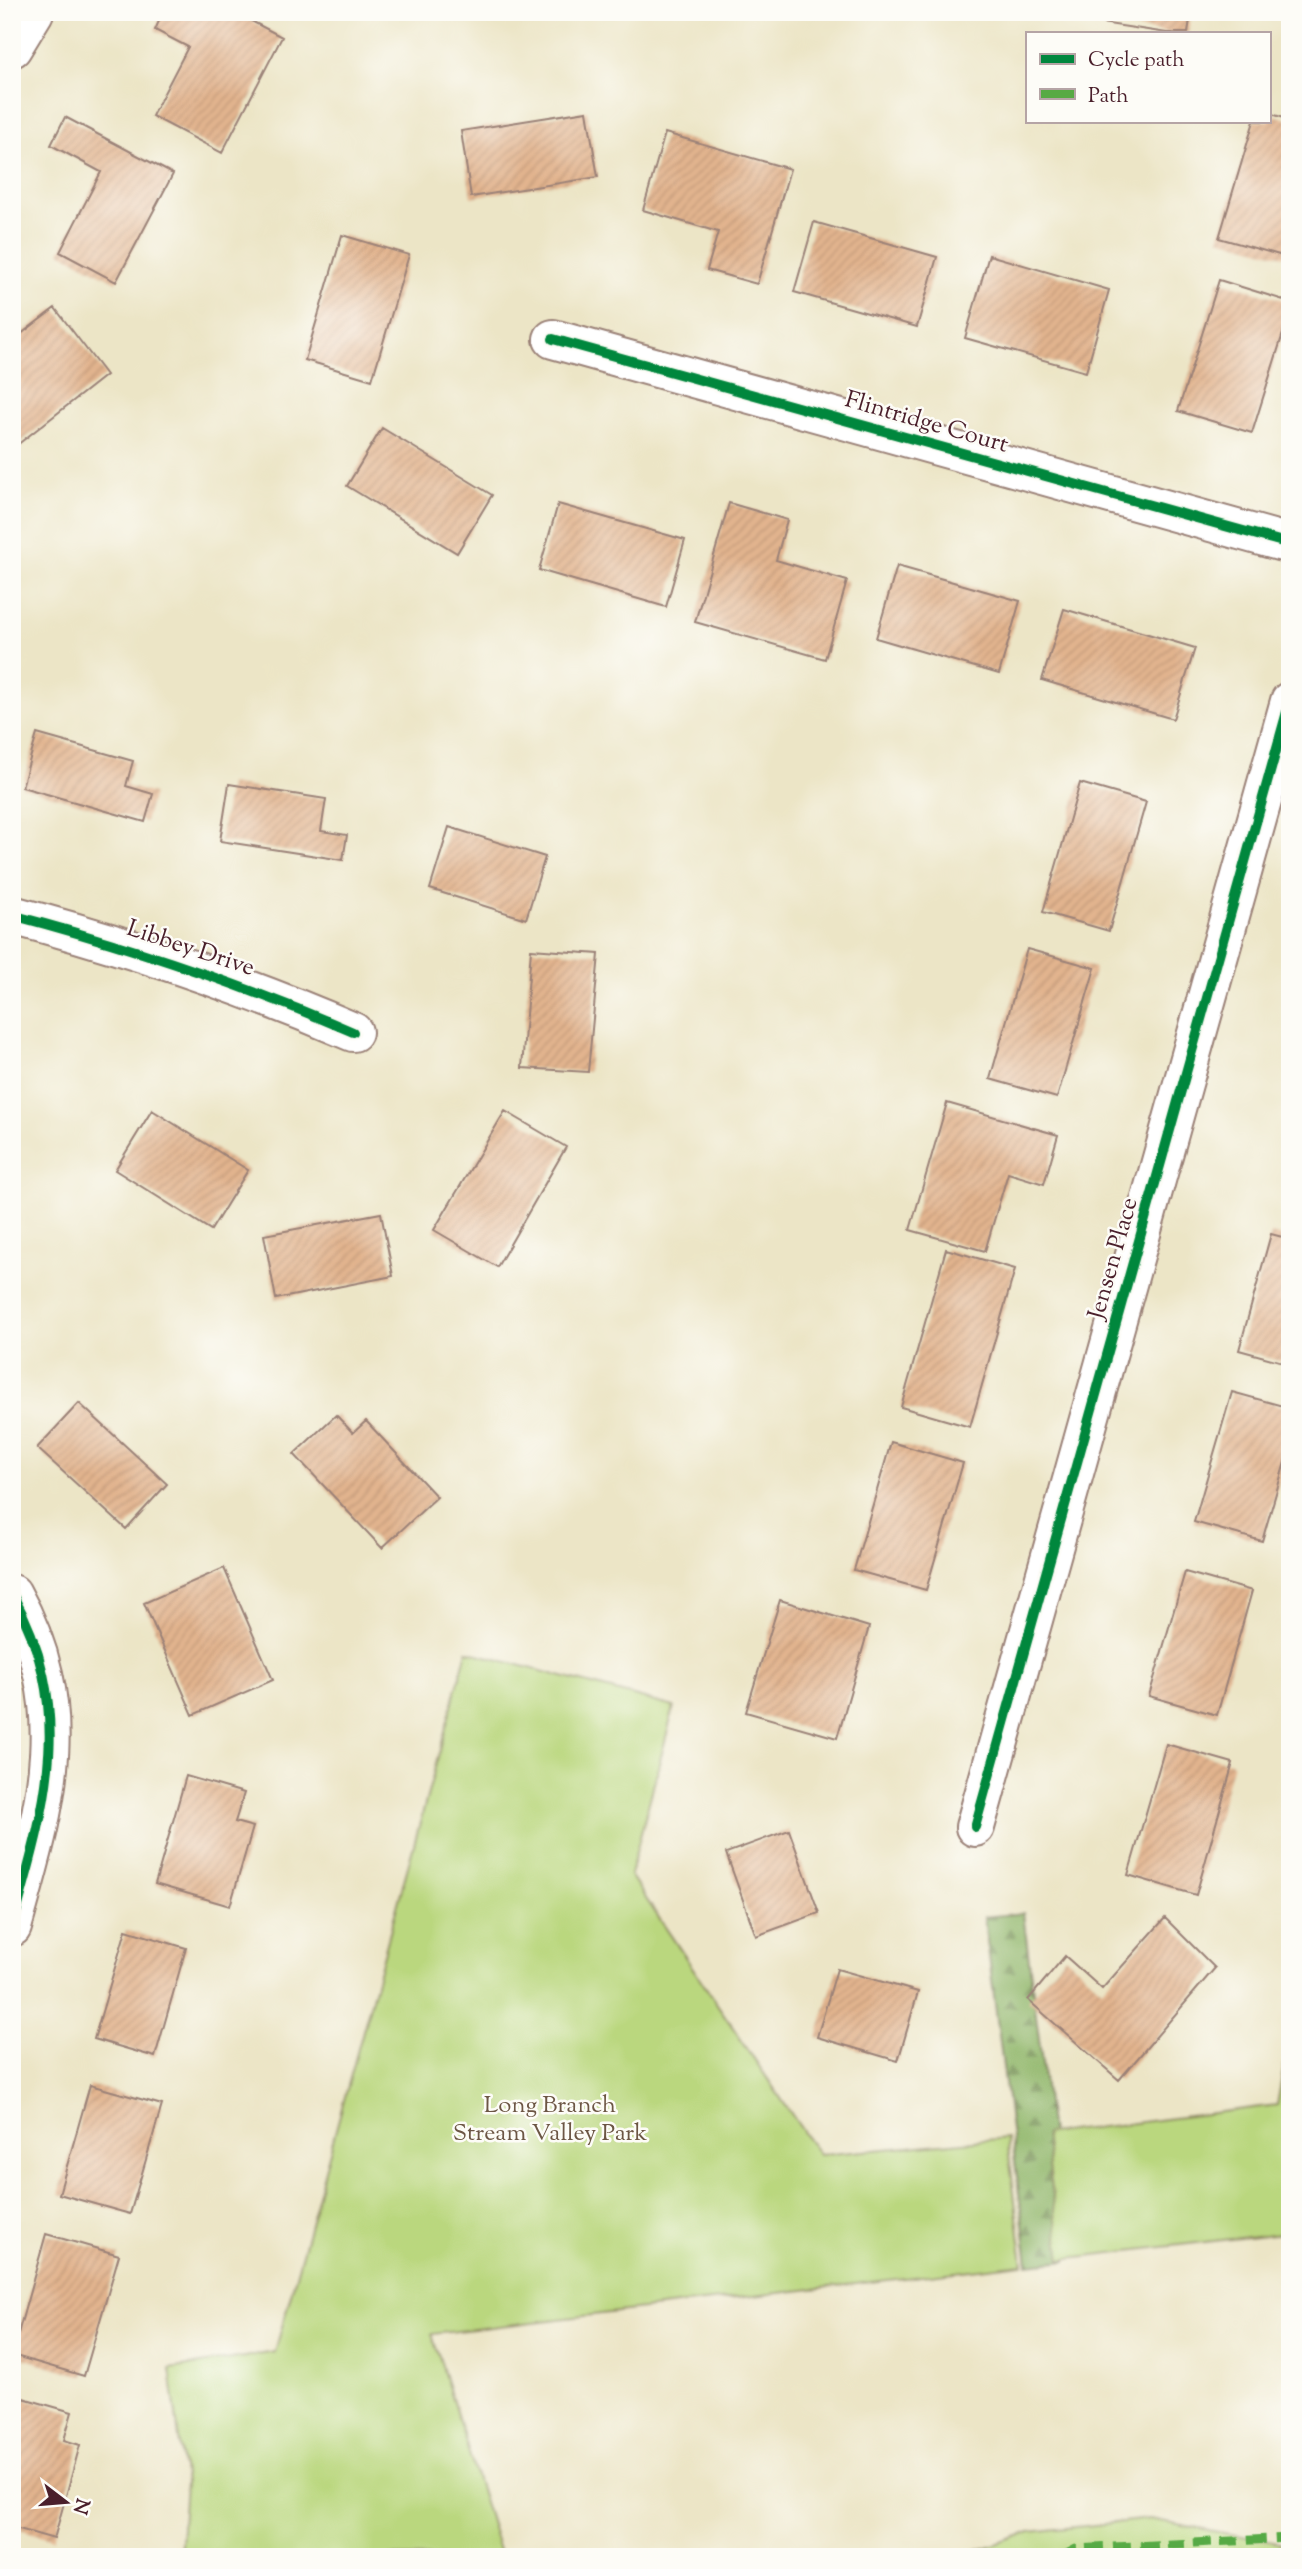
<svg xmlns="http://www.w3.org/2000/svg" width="1302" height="2569" viewBox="0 0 1302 2569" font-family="'Sorts Mill Goudy',serif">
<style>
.forest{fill:url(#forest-firs);stroke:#6e6c4c;stroke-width:2}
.park{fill:#bad77e;stroke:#827b54;stroke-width:2}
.building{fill:url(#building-hatch)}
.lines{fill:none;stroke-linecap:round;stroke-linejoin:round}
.minor-casing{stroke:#9b8278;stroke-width:42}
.minor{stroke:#fff;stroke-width:38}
.quiet{stroke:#57aa44;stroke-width:9;stroke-dasharray:18 9;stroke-linecap:butt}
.cycleway-casing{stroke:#fdfcf7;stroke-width:15}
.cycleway{stroke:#00873e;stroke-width:10}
.labels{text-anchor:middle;stroke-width:5;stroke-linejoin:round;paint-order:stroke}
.street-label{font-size:24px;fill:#4a1f2b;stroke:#fdfcf7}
.park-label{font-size:24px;fill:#6c5644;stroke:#fdfcf7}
</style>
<defs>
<pattern id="forest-firs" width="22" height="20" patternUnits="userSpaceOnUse" patternTransform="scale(1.75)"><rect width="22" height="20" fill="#93b86d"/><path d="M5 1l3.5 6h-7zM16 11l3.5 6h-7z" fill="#7a955a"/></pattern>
<pattern id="building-hatch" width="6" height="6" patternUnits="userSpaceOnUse" patternTransform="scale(1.75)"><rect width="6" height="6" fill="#e2b48e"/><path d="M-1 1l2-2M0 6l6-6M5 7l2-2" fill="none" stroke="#c39a7b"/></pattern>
</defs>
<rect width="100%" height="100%" fill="#fdfcf7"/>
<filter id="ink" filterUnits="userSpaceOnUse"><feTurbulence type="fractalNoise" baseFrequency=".0143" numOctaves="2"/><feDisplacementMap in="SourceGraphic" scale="14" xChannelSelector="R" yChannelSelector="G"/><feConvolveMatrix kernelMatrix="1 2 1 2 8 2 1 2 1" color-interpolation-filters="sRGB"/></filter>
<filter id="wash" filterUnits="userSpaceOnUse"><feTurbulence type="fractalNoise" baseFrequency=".00686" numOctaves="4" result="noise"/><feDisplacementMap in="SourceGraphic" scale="28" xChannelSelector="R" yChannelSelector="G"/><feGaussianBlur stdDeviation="1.57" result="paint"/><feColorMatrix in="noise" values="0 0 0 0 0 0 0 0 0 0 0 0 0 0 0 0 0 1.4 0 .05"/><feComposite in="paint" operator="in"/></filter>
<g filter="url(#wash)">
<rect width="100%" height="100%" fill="#ece5c6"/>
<!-- forest -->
<path class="forest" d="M 1023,1913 L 1067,2260 L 1028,2264 L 984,1917 Z"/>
<!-- park -->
<path class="park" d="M 467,1651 L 674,1707 L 630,1875 L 819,2155 L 1007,2138 L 1023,2264 L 432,2334 L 501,2557 L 180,2557 L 185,2483 L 170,2369 L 275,2352 Z
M 1290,2032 L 1290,2232 L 1061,2259 L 1045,2134 L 1277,2105 Z
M 1150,2519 L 1290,2545 L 1290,2557 L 959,2557 L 1030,2532 Z"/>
<g id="blocks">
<!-- building -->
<path class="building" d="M 163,12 L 234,12 L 282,37 L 222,153 L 152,116 L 188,47 L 155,30 Z
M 1076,12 L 1191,12 L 1188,33 L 1167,33 L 1075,19 Z
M 587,111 L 598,177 L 471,197 L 461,131 Z
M 1269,113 L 1290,120 L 1290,258 L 1219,238 L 1254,121 L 1269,121 Z
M 65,117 L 173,174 L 116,282 L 60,252 L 101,172 L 51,145 Z
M 665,133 L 790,169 L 757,284 L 707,270 L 718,232 L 643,210 Z
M 814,222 L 937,257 L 917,327 L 794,292 Z
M 342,235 L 409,255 L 372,380 L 305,360 Z
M 989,255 L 1109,290 L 1086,372 L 965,338 Z
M 1219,280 L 1290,302 L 1290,311 L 1252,433 L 1178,411 Z
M 55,308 L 106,375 L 12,449 L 12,341 Z
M 382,428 L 492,495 L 457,553 L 347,486 Z
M 729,503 L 787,520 L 776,560 L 847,581 L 825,659 L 695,622 Z
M 558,504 L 685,540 L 666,607 L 539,570 Z
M 897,566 L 1020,601 L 999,674 L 876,638 Z
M 1064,609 L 1195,648 L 1173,719 L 1042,680 Z
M 37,734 L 133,761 L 126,786 L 153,794 L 145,822 L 22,787 Z
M 1080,783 L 1146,802 L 1109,931 L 1043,912 Z
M 229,784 L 326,799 L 321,831 L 347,835 L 343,860 L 220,841 Z
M 449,827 L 545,857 L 526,919 L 430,889 Z
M 531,949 L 599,954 L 588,1072 L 522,1068 Z
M 1027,949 L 1095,968 L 1057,1098 L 990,1079 Z
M 947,1103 L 1058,1135 L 1044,1184 L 1008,1173 L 985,1251 L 910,1230 Z
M 152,1110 L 248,1170 L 211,1230 L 115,1170 Z
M 505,1111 L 566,1147 L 497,1267 L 434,1230 Z
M 381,1213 L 393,1276 L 276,1299 L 264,1235 Z
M 1271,1234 L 1290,1239 L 1290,1364 L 1239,1350 Z
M 946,1249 L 1015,1269 L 970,1427 L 901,1407 Z
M 1232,1392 L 1290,1408 L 1290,1445 L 1262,1541 L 1194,1522 Z
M 79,1403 L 167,1484 L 126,1529 L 37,1448 Z
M 336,1415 L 353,1433 L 366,1421 L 437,1497 L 382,1548 L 294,1454 Z
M 891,1442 L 963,1463 L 926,1590 L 854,1570 Z
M 224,1568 L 273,1680 L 193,1715 L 144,1603 Z
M 1185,1572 L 1252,1591 L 1217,1715 L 1149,1696 Z
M 780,1600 L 869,1627 L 837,1738 L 746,1712 Z
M 1166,1744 L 1233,1763 L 1196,1895 L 1128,1875 Z
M 186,1776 L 244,1793 L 235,1822 L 253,1827 L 230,1906 L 155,1884 Z
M 789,1830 L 819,1913 L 756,1936 L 726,1853 Z
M 1165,1918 L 1215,1968 L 1119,2080 L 1028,2000 L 1065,1956 L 1102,1989 Z
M 126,1930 L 186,1948 L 155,2057 L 94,2039 Z
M 837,1969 L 918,1992 L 898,2061 L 817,2037 Z
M 90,2085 L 162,2105 L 130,2214 L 59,2194 Z
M 46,2234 L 119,2255 L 84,2376 L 12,2355 Z
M 16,2396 L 72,2412 L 64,2440 L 80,2445 L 54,2539 L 12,2527 L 12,2411 Z"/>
</g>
</g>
<g filter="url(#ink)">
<use href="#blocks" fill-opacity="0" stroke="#9b8278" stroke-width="2"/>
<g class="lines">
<!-- minor casing -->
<g class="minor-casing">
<path id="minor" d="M 12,48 L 34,12
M 553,339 L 1290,544
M 12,915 C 129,946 242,984 353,1032
M 12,1594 C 77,1711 45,1808 12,1927
M 975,1827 L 1290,701"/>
</g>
<!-- minor -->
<use href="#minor" class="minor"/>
<!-- quiet -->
<path class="quiet" d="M 1061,2557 L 1076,2549 L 1290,2538"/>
<!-- cycleway casing -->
<g class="cycleway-casing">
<path id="cycleway" d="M 553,339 L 1290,544
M 12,915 C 129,946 242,984 353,1032
M 12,1594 C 77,1711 45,1808 12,1927
M 975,1827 L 1290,701"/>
</g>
<!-- cycleway -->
<use href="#cycleway" class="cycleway"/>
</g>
</g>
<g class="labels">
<!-- street labels -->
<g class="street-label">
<text transform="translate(927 421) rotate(16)" y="8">Flintridge Court</text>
<text transform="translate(191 947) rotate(18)" y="8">Libbey Drive</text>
<text transform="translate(1112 1258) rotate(-74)" y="8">Jensen Place</text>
</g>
<!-- park labels -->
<g class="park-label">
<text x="550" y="2112">Long Branch<tspan x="550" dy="28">Stream Valley Park</tspan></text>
</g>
</g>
<!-- margin -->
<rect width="1302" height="2569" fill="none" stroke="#fdfcf7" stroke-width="42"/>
<!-- legend -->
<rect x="1026" y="32" width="245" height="91" fill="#fdfcf7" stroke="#b5a4a5" stroke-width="2"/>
<rect x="1040" y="54" width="35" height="10" fill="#00873e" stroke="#b5a4a5" stroke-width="2"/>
<text x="1088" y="66" font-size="21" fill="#4a1f2b">Cycle path</text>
<rect x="1040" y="89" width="35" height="10" fill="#57aa44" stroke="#b5a4a5" stroke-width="2"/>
<text x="1088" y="102" font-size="21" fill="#4a1f2b">Path</text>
<!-- north arrow -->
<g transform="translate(66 2502) rotate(106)" stroke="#fdfcf7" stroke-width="5" paint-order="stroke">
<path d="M0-5L12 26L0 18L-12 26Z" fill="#4a1f2b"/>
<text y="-10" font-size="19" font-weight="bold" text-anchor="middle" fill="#4a1f2b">N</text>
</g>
</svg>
